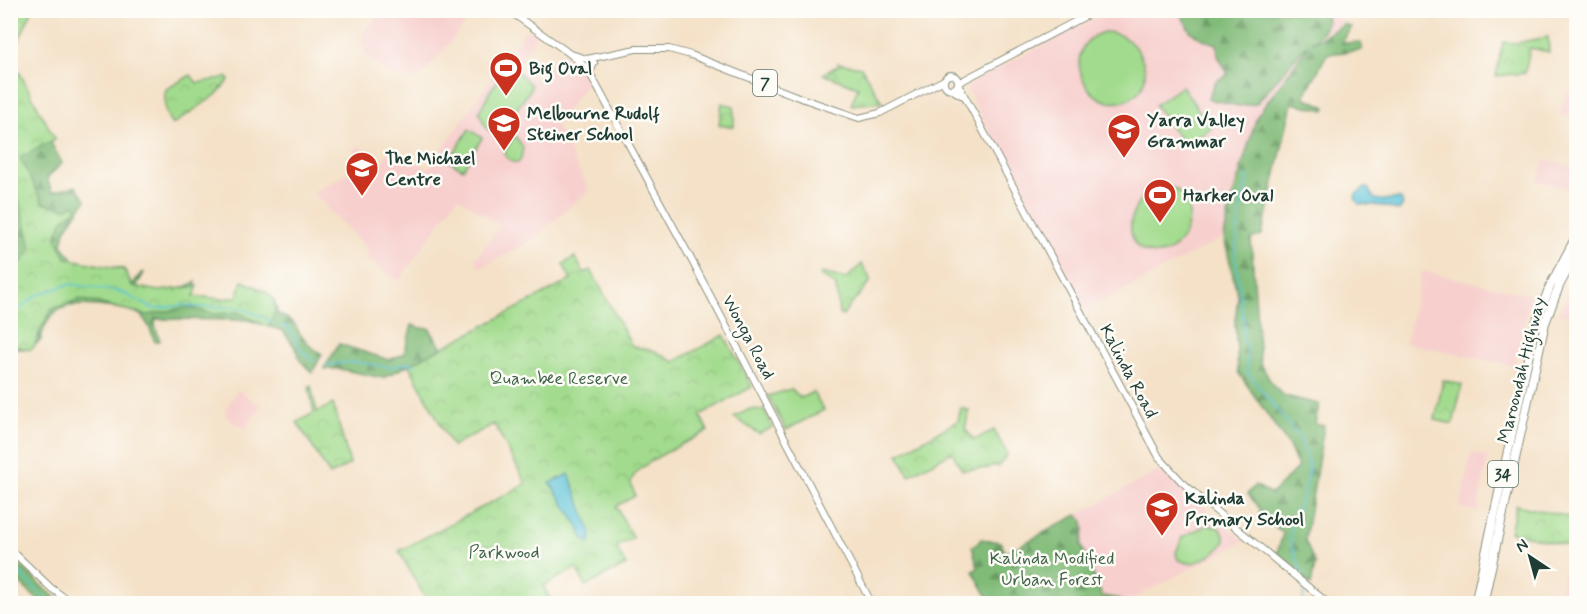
<svg xmlns="http://www.w3.org/2000/svg" width="1587" height="614" viewBox="0 0 1587 614" font-family="Mynerve,sans-serif">
<style>
.built{fill:#f7d0ce}
.grass{fill:#a2db8d;stroke:#608c60;stroke-width:1.5}
.forest{fill:url(#forest-firs);stroke:#507c56;stroke-width:1.5}
.park{fill:url(#park-crowns);stroke:#608c60;stroke-width:1.5}
.water{fill:#5bc2d8;stroke:#3d8086;stroke-width:1.5}
.lines{fill:none;stroke-linecap:round;stroke-linejoin:round}
.stream{stroke:#5bc2d8;stroke-width:1.5}
.secondary-casing{stroke:#8a8f7e;stroke-width:8}
.primary-casing{stroke:#8a8f7e;stroke-width:8}
.highway-casing{stroke:#8a8f7e;stroke-width:10}
.secondary{stroke:#fff;stroke-width:6}
.primary{stroke:#fff;stroke-width:6}
.highway{stroke:#fff;stroke-width:8}
.labels{text-anchor:middle;stroke-width:5;stroke-linejoin:round;paint-order:stroke}
.shield{fill:#fdfcf7;stroke:#62766e;stroke-width:1.5}
.shield-label{font-size:16px;font-weight:bold;fill:#1f3d34}
.poi-label{font-size:18px;font-weight:bold;fill:#1f3d34;stroke:#fdfcf7;text-anchor:start}
.street-label{font-size:18px;fill:#1f3d34;stroke:#fdfcf7}
.park-label{font-size:18px;fill:#40644a;stroke:#fdfcf7}
</style>
<defs>
<pattern id="forest-firs" width="22" height="20" patternUnits="userSpaceOnUse" patternTransform="scale(1.5)"><rect width="22" height="20" fill="#81bb78"/><path d="M5 1l3.5 6h-7zM16 11l3.5 6h-7z" fill="#699963"/></pattern>
<pattern id="park-crowns" width="20" height="18" patternUnits="userSpaceOnUse" patternTransform="scale(1.5)"><rect width="20" height="18" fill="#a2db8d"/><path d="M2 6a3 3 0 1 1 6 0M12 15a3 3 0 1 1 6 0" fill="none" stroke="#8bbd7a"/></pattern>
</defs>
<rect width="100%" height="100%" fill="#fdfcf7"/>
<filter id="ink" filterUnits="userSpaceOnUse"><feTurbulence type="fractalNoise" baseFrequency=".0167" numOctaves="2"/><feDisplacementMap in="SourceGraphic" scale="12" xChannelSelector="R" yChannelSelector="G"/><feConvolveMatrix kernelMatrix="1 2 1 2 8 2 1 2 1" color-interpolation-filters="sRGB"/></filter>
<filter id="wash" filterUnits="userSpaceOnUse"><feTurbulence type="fractalNoise" baseFrequency=".008" numOctaves="4" result="noise"/><feDisplacementMap in="SourceGraphic" scale="24" xChannelSelector="R" yChannelSelector="G"/><feGaussianBlur stdDeviation="1.35" result="paint"/><feColorMatrix in="noise" values="0 0 0 0 0 0 0 0 0 0 0 0 0 0 0 0 0 1.4 0 .05"/><feComposite in="paint" operator="in"/></filter>
<g filter="url(#wash)">
<rect width="100%" height="100%" fill="#f4e1c7"/>
<!-- built -->
<path class="built" d="M 380,11 L 476,11 L 420,78 L 392,77 L 365,54 L 362,42 L 363,33 Z
M 1108,11 L 1335,11 L 1342,23 L 1309,41 L 1257,116 L 1231,202 L 1224,237 L 1086,310 L 967,90 L 970,83 Z
M 526,29 L 536,36 L 515,67 L 538,82 L 559,53 L 582,69 L 588,80 L 556,126 L 589,190 L 530,242 L 480,268 L 475,260 L 500,225 L 458,197 L 399,281 L 365,258 L 369,251 L 312,192 L 368,164 L 351,149 L 361,145 L 365,151 L 381,162 L 395,147 L 428,169 Z
M 1566,91 L 1576,93 L 1576,119 L 1560,115 Z
M 1544,160 L 1576,167 L 1576,190 L 1538,181 Z
M 1422,271 L 1531,295 L 1514,366 L 1406,343 Z
M 1571,287 L 1576,288 L 1576,318 L 1558,314 Z
M 238,390 L 261,406 L 245,429 L 225,416 L 228,405 Z
M 1471,453 L 1488,456 L 1477,512 L 1460,508 Z
M 1162,469 L 1189,495 L 1245,541 L 1124,603 L 1120,599 L 1103,596 L 1081,545 L 1084,530 L 1082,520 L 1077,515 Z
M 1574,526 L 1576,527 L 1576,603 L 1557,604 Z"/>
<!-- grass -->
<path class="grass" d="M 1104,32 C 1141,31 1164,88 1124,101 C 1086,113 1056,46 1104,32 Z
M 508,67 L 519,73 L 531,85 L 530,90 L 502,131 L 499,134 L 494,134 L 486,128 L 479,112 L 490,91 Z
M 1182,86 L 1211,128 L 1185,146 L 1155,105 Z
M 469,129 L 482,138 L 463,169 L 449,161 Z
M 515,136 L 523,147 L 521,159 L 518,163 C 510,162 506,159 504,152 Z
M 1158,186 C 1211,184 1188,264 1150,253 C 1123,246 1128,214 1143,196 C 1147,191 1152,189 1158,186 Z
M 791,389 L 801,398 L 813,392 L 824,410 L 786,430 L 768,396 Z
M 750,409 L 764,410 L 773,427 L 759,434 L 734,417 Z
M 1207,525 C 1218,526 1224,529 1225,541 C 1220,551 1199,564 1188,563 C 1187,563 1179,560 1178,560 L 1176,553 L 1182,537 Z"/>
<!-- forest -->
<path class="forest" d="M 1180,11 L 1324,11 C 1332,26 1322,32 1312,43 L 1344,24 L 1351,27 L 1342,43 L 1361,42 L 1362,50 L 1327,54 L 1304,97 L 1326,107 L 1325,110 L 1292,103 L 1262,235 L 1251,239 L 1260,363 L 1274,387 L 1285,396 L 1319,404 L 1315,424 L 1324,426 L 1305,540 L 1315,564 L 1311,585 L 1277,554 L 1283,533 L 1259,514 L 1260,509 L 1248,494 L 1255,485 L 1271,494 L 1298,467 L 1289,446 L 1238,372 L 1235,320 L 1238,297 L 1224,237 L 1231,202 L 1257,116 L 1308,46 L 1303,49 L 1256,104 L 1239,106 L 1208,99 L 1215,82 L 1228,74 L 1218,56 L 1217,44 C 1192,36 1190,35 1180,11 Z
M 10,57 L 23,91 L 62,163 L 47,178 L 52,192 L 76,186 L 86,200 L 65,230 L 62,245 L 75,261 L 124,269 L 132,285 L 142,272 L 144,273 L 136,287 C 158,296 175,293 196,282 L 192,299 L 242,299 L 248,284 C 263,291 276,294 277,313 L 294,323 L 300,334 L 311,347 L 322,354 L 312,373 L 299,359 L 297,350 L 283,331 L 248,320 L 155,319 L 155,326 L 160,341 L 155,342 C 152,333 147,319 139,314 C 130,309 116,308 106,307 C 74,303 48,302 41,340 L 30,349 L 11,349 L 10,271 L 15,203 L 10,194 Z
M 412,325 L 421,328 L 429,328 L 442,348 L 383,378 L 339,369 L 324,369 L 339,344 L 389,360 L 404,354 Z
M 1077,515 L 1083,520 L 1084,530 L 1081,545 L 1102,596 L 1120,599 L 1124,603 L 991,603 L 973,571 L 978,568 L 972,546 L 977,544 L 981,539 L 1000,542 L 1006,553 Z
M 10,555 L 44,588 L 63,603 L 41,603 L 11,575 Z"/>
<!-- park -->
<path class="park" d="M 11,10 L 32,11 L 11,57 L 55,139 L 20,158 L 43,203 L 66,209 L 74,204 L 77,208 L 62,221 L 56,238 L 66,258 L 124,270 L 132,286 L 159,291 L 198,286 L 194,296 L 222,299 L 237,297 L 242,281 C 267,291 286,297 268,327 L 238,312 L 215,314 L 188,307 L 148,315 L 80,299 L 52,309 L 40,330 L 34,347 L 29,350 L 13,345 L 11,346 L 11,273 L 31,251 C 28,224 16,198 11,172 Z
M 1548,37 L 1549,52 L 1530,48 L 1525,73 L 1496,76 L 1503,42 L 1516,43 Z
M 838,63 L 861,67 L 882,102 L 851,105 L 858,87 L 823,74 L 839,65 Z
M 191,75 L 197,83 L 227,77 L 229,80 L 216,95 L 172,125 C 165,115 163,102 166,89 Z
M 722,103 L 734,106 L 734,127 L 719,125 Z
M 575,257 L 584,273 L 591,270 L 632,346 L 655,351 L 674,362 L 724,335 L 752,387 L 700,415 L 708,431 C 692,440 634,464 631,482 C 631,486 634,491 635,496 L 616,506 L 633,538 L 616,547 L 626,565 L 586,586 L 576,568 L 543,586 L 552,603 L 428,603 L 399,551 L 526,484 L 494,424 L 452,446 L 409,365 L 571,280 L 563,264 Z
M 862,264 L 870,279 L 870,283 L 847,309 L 843,316 L 839,314 L 836,286 L 820,275 L 822,273 L 846,279 Z
M 1443,380 L 1462,385 L 1453,424 L 1435,420 Z
M 311,386 L 317,412 L 333,404 L 350,464 L 330,475 L 297,422 L 314,413 L 309,388 Z
M 961,408 L 969,410 L 965,429 L 974,440 L 994,430 L 1007,454 L 998,467 L 993,465 L 989,468 L 962,470 L 952,452 L 909,475 L 898,454 L 958,421 Z
M 1516,505 L 1576,518 L 1576,527 L 1574,526 L 1569,546 L 1510,532 Z"/>
<!-- water -->
<path class="water" d="M 1365,188 L 1368,188 C 1370,191 1371,195 1374,198 C 1380,203 1393,197 1401,199 C 1404,204 1403,207 1399,211 L 1383,206 L 1359,204 L 1355,198 L 1356,194 Z
M 569,474 L 591,532 L 590,544 L 584,540 L 576,522 L 550,483 Z"/>
<g class="lines">
<!-- stream -->
<path class="stream" d="M 771,10 L 776,16
M 1248,175 L 1239,218 L 1235,256 L 1244,326 L 1243,339 L 1247,348 L 1247,372 L 1300,439 L 1307,458 L 1309,469 L 1303,495 L 1291,523 L 1291,531 L 1290,541 L 1303,575
M 10,316 L 37,295 L 70,284 L 121,292 L 154,309 L 184,305 L 196,307 L 233,307 L 245,309 L 272,322
M 281,325 L 289,328 L 302,351 L 315,362
M 325,365 L 355,362 L 390,367 L 409,363 L 416,365
M 10,562 L 26,580 L 52,604
M 1303,604 L 1304,588"/>
</g>
</g>
<g filter="url(#ink)">
<g class="lines">
<!-- secondary casing -->
<g class="secondary-casing">
<path id="secondary" d="M 587,68 L 691,259 L 872,604
M 958,84 L 1159,457 L 1181,481 L 1200,498 L 1329,604
M 951,89 L 961,95"/>
</g>
<!-- primary casing -->
<g class="primary-casing">
<path id="primary" d="M 508,10 L 566,51 L 587,68 L 592,68 L 594,63
M 571,54 L 587,59 L 636,49 L 669,49 L 691,55 L 801,98 L 859,118 L 880,113 L 944,80
M944 82a7 7 0 1 1 14 0a7 7 0 1 1-14 0Z
M 958,83 L 1097,10
M 10,549 L 51,588 L 73,604"/>
</g>
<!-- highway casing -->
<g class="highway-casing">
<path id="highway" d="M 1475,604 L 1535,326 L 1550,286 L 1576,237
M 1483,604 L 1545,323 L 1559,286 L 1576,254"/>
</g>
<!-- secondary -->
<use href="#secondary" class="secondary"/>
<!-- primary -->
<use href="#primary" class="primary"/>
<!-- highway -->
<use href="#highway" class="highway"/>
</g>
</g>
<!-- icons -->
<defs>
<g id="stadium-pin" transform="scale(1.725)"><path d="M0 17L-7.5 6A9.5 9.5 0 1 1 7.5 6Z" fill="#c8321e" stroke="#fdfcf7"/><path d="M0-5a6.5 5 0 1 0 0 10a6.5 5 0 1 0 0-10ZM-3.5-1.8h7v3.6h-7Z" fill="#fff"/></g>
<g id="school-pin" transform="scale(1.725)"><path d="M0 17L-7.5 6A9.5 9.5 0 1 1 7.5 6Z" fill="#c8321e" stroke="#fdfcf7"/><path d="M0-5L7-2L0 1L-7-2ZM-4 1L0 2.5L4 1V4Q0 6-4 4Z" fill="#fff"/></g>
<g id="university-pin" transform="scale(1.725)"><path d="M0 17L-7.5 6A9.5 9.5 0 1 1 7.5 6Z" fill="#c8321e" stroke="#fdfcf7"/><path d="M0-5L7-2L0 1L-7-2ZM-4 1L0 2.5L4 1V4Q0 6-4 4Z" fill="#fff"/></g>
</defs>
<g fill-rule="evenodd">
<use href="#stadium-pin" x="506" y="68"/>
<use href="#school-pin" x="504" y="123"/>
<use href="#school-pin" x="1124" y="130"/>
<use href="#university-pin" x="362" y="168"/>
<use href="#stadium-pin" x="1160" y="195"/>
<use href="#school-pin" x="1162" y="508"/>
</g>
<g class="labels">
<!-- shield labels -->
<g class="shield">
<rect x="753" y="70" width="24" height="26" rx="4.5"/>
<rect x="1488" y="461" width="30" height="26" rx="4.5"/>
</g>
<g class="shield-label">
<text x="765" y="89">7</text>
<text x="1503" y="480">34</text>
</g>
<!-- poi labels -->
<g class="poi-label">
<text x="529" y="74">Big Oval</text>
<text x="527" y="119">Melbourne Rudolf<tspan x="527" dy="21">Steiner School</tspan></text>
<text x="1147" y="126">Yarra Valley<tspan x="1147" dy="21">Grammar</tspan></text>
<text x="385" y="164">The Michael<tspan x="385" dy="21">Centre</tspan></text>
<text x="1183" y="201">Harker Oval</text>
<text x="1185" y="504">Kalinda<tspan x="1185" dy="21">Primary School</tspan></text>
</g>
<!-- street labels -->
<g class="street-label">
<text transform="translate(749 337) rotate(62)" y="6">Wonga Road</text>
<text transform="translate(1521 370) rotate(-76)" y="6">Maroondah Highway</text>
<text transform="translate(1129 371) rotate(62)" y="6">Kalinda Road</text>
</g>
<!-- park labels -->
<g class="park-label">
<text x="559" y="384">Quambee Reserve</text>
<text x="504" y="558">Parkwood</text>
<text x="1052" y="564">Kalinda Modified<tspan x="1052" dy="21">Urban Forest</tspan></text>
</g>
</g>
<!-- margin -->
<rect width="1587" height="614" fill="none" stroke="#fdfcf7" stroke-width="36"/>
<!-- north arrow -->
<g transform="translate(1530 557) rotate(324)" stroke="#fdfcf7" stroke-width="4.5" paint-order="stroke">
<path d="M0-4.5L10 22L0 15L-10 22Z" fill="#1f3d34"/>
<text y="-9" font-size="16" font-weight="bold" text-anchor="middle" fill="#1f3d34">N</text>
</g>
</svg>
